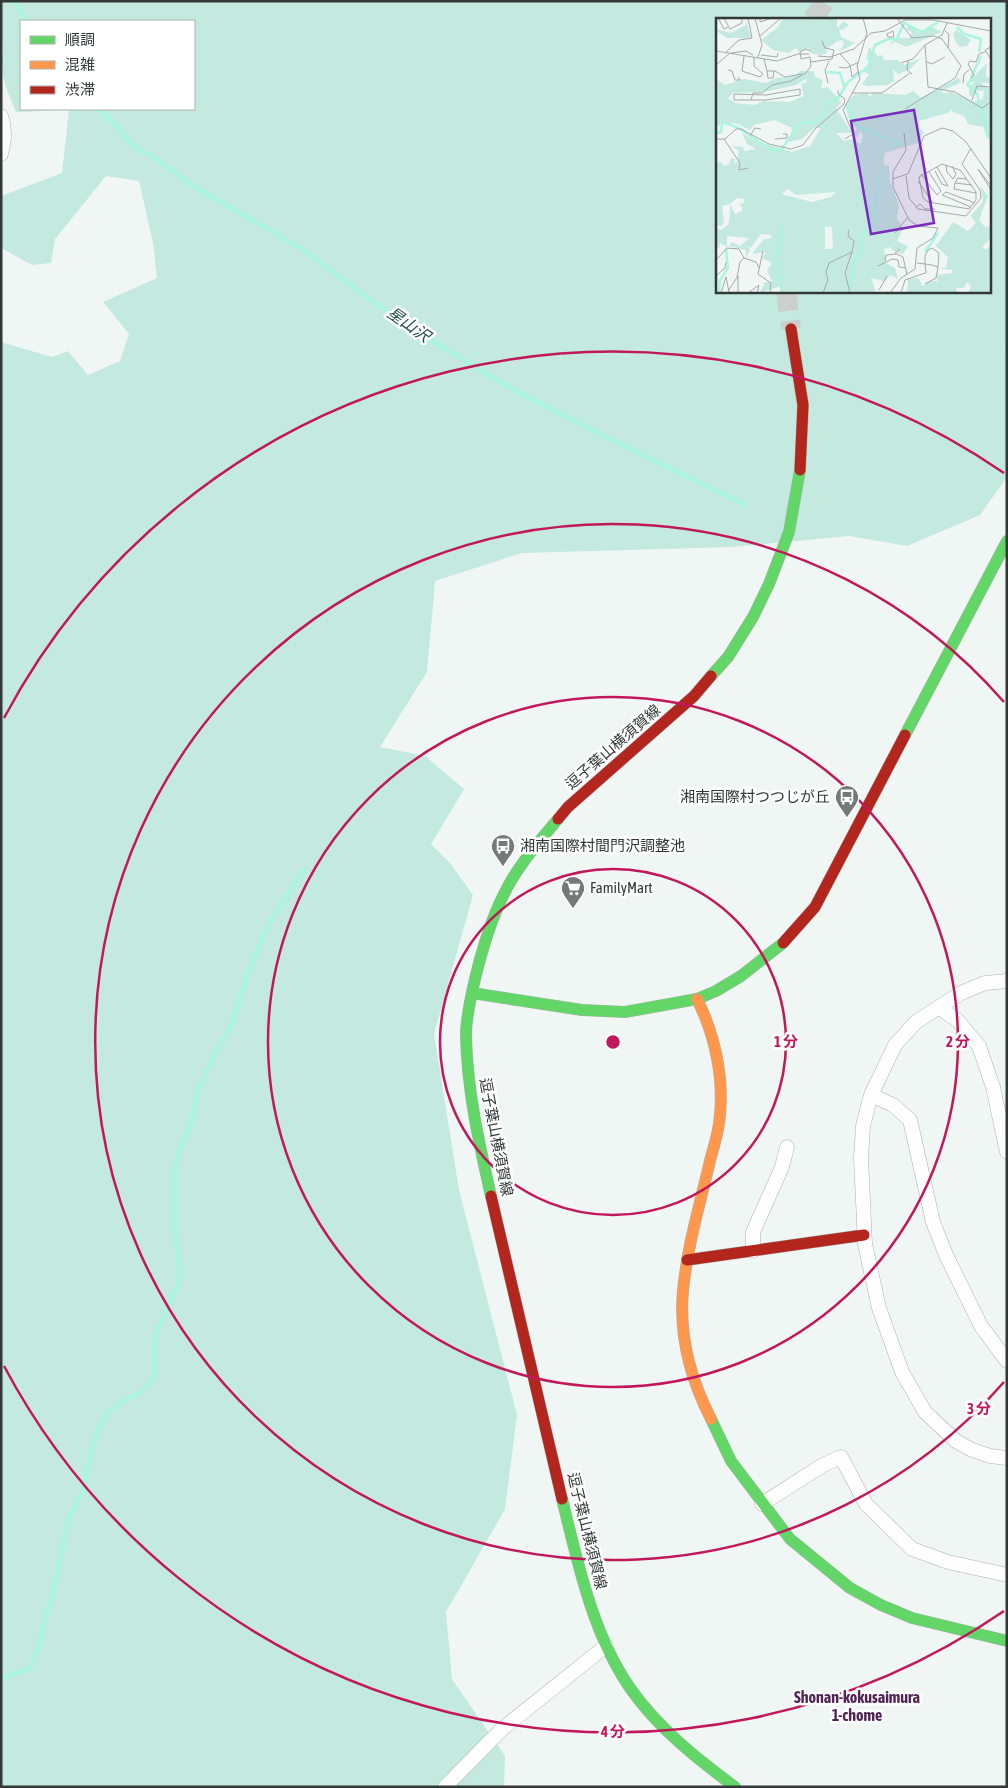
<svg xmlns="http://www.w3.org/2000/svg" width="1008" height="1788" viewBox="0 0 1008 1788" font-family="'Asap Condensed','Noto Sans JP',sans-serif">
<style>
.green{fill:#c4eadf;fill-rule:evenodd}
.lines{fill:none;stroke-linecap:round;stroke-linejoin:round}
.stream{stroke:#a9f5e0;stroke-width:4.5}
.secondary-tunnel{stroke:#c9d0cd;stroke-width:20;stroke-dasharray:20 10;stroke-linecap:butt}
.street-casing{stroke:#acb2b0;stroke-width:15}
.fast-casing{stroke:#acb2b0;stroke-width:12}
.slow-casing{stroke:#acb2b0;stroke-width:12}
.jam-casing{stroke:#acb2b0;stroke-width:12}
.street{stroke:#fdfefd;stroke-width:14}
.fast{stroke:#63d668;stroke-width:11}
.slow{stroke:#ff974d;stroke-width:11}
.jam{stroke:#b3261e;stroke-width:11}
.ring{fill:none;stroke:#c2185b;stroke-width:2.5}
.labels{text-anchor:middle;stroke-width:5;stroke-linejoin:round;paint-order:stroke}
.street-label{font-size:15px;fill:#333837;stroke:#fff}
.poi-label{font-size:15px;fill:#333837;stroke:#fff;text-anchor:start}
.water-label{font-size:16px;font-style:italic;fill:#225044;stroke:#fff}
.neighbourhood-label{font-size:16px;font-weight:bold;fill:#532557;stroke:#fff}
.inset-river{fill:none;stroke:#a9f5e0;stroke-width:2.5}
.inset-road{fill:none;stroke:#a4aaa8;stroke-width:1}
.view{fill:#7b2cbf;fill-opacity:0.15;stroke:#7b2cbf;stroke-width:2.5}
.inset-edge{fill:none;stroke:#333837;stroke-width:2.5}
.centre{fill:#c2185b;stroke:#fff;stroke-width:2.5}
.ring-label{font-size:15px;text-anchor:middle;font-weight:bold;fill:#c2185b;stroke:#fff;stroke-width:5;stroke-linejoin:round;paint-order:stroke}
</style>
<rect width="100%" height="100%" fill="#eff6f3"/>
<!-- green -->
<path class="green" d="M 1,1 L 1007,1 L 1007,345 L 1005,348 L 1007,349 L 1007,477 L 980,515 L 907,546 L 849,536 L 732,547 L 522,553 L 435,581 L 427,672 L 380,747 L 425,756 L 464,789 L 431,844 L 450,863 L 473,895 L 434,1034 L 459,1190 L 517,1415 L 505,1509 L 446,1612 L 452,1679 L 505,1756 L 504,1787 L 1,1787 L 1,339 L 4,343 L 52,357 L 68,351 L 88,375 L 120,361 L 129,334 L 103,302 L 157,278 L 153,243 L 139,181 L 106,176 L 55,239 L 51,263 L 32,265 L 1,248 L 1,196 L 62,173 L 69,110 L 16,112 C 5,86 0,75 3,46 L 1,42 ZM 717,19 L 989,19 L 989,291 L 717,291 ZM 21,21 L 194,21 L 194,109 L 21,109 Z"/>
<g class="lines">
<!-- stream -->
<path class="stream" d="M 15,1 L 26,21
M 98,109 L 113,122 L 133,146 L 156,159 L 193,186 L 302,249 L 390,314 L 437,344 L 516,391 L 601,435 L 744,504
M 1,1679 L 14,1673 L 27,1670 L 32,1664 L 38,1648 L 45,1617 L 52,1598 L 68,1519 L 83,1491 L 91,1452 L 99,1427 L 109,1411 L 121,1402 L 140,1393 L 150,1383 L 155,1372 L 154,1347 L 156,1334 L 179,1282 L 179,1262 L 175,1231 L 174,1170 L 178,1155 L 193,1118 L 197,1092 L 215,1054 L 230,1028 L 248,974 L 269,923 L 304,870"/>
<!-- secondary-tunnel -->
<path class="secondary-tunnel" d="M 813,19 L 825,1
M 786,291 L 791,329"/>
<!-- street casing -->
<g class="street-casing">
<path id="street" d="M 1,116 C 6,130 4,141 1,154
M 1007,981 L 985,983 L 961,993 L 916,1022 L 895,1045 L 871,1095 L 863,1126 L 861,1158 L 865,1244 L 879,1308 L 902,1372 L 925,1412 L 956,1441 L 970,1449 L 990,1456 L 1007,1458
M 940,1008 L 958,1021 L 979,1046 L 993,1087 L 1007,1152
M 871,1095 L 893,1105 L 910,1120 L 933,1222 L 946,1255 L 981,1326 L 1007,1361
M 753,1251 L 753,1232 L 782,1167 L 787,1147
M 762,1504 L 823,1465 L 841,1457 L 866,1504 L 912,1549 L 948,1562 L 1007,1575
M 445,1787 L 502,1729 L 606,1646"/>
</g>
<!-- fast casing -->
<g class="fast-casing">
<path id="fast" d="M 711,676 L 728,657 L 753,617 L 769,584 L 789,532 L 800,470
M 905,735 L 1007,541
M 472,993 L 582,1010 L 625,1012 L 697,999 L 716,991 L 741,976 L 783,943
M 491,1196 C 479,1143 467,1090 466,1035 C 466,1017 471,996 475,979 C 482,950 490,922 503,896 C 516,868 538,843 558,819
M 711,1419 L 731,1461 L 790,1539 L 850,1588 L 881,1605 L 912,1618 L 1007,1641
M 562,1499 C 578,1563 592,1633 630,1688 C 658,1728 696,1758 735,1787"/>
</g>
<!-- slow casing -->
<g class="slow-casing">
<path id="slow" d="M 697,999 C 716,1037 725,1082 719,1124 C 717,1137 713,1149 710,1161 C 700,1204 687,1247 683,1291 C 679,1335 691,1380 711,1419"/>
</g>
<!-- jam casing -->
<g class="jam-casing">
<path id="jam" d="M 791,329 L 803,405 L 800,470
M 558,819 L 568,807 L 694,696 L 711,676
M 783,943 L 815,907 L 905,735
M 491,1196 L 562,1499
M 687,1260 L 864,1235"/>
</g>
<!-- street -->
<use href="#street" class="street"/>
<!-- fast -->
<use href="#fast" class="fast"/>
<!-- slow -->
<use href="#slow" class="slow"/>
<!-- jam -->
<use href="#jam" class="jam"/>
</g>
<!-- distance rings -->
<g class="ring">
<circle cx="613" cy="1042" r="173"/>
<circle cx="613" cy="1042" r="345"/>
<path d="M1004 1382A518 518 0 1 1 1004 702"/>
<path d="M1004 1611A690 690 0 0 1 4 1366M4 718A690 690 0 0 1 1004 473"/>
</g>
<!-- icons -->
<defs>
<g id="bus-pin" transform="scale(1.25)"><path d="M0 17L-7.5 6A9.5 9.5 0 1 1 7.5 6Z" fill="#757a79" stroke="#fff"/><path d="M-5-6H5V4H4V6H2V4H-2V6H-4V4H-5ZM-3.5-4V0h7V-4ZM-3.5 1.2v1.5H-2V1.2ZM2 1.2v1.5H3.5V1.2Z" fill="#fff"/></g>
<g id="supermarket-pin" transform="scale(1.25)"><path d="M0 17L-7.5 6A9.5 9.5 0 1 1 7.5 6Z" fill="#757a79" stroke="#fff"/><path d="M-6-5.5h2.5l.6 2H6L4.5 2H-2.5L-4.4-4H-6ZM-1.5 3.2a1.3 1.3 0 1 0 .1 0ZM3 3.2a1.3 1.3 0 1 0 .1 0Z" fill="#fff"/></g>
</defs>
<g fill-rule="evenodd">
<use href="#bus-pin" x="847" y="797"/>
<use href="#bus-pin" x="503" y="846"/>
<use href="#supermarket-pin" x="573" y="888"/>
</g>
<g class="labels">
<!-- street labels -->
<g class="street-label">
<text transform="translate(613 747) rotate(-41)" y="5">逗子葉山横須賀線</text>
<text transform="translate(496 1137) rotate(79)" y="5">逗子葉山横須賀線</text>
<text transform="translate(587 1531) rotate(76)" y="5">逗子葉山横須賀線</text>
</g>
<!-- poi labels -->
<g class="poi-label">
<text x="830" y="802" text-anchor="end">湘南国際村つつじが丘</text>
<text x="520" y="851">湘南国際村間門沢調整池</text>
<text x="590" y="893">FamilyMart</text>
</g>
<!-- water labels -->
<g class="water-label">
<text transform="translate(409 324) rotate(35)" y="6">星山沢</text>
</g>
<!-- neighbourhood labels -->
<g class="neighbourhood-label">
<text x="857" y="1703">Shonan-kokusaimura<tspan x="857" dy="18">1-chome</tspan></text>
</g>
</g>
<!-- overview -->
<g transform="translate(716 18)">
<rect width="275" height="275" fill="#eff6f3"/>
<path d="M 29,0 L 35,19 L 32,20 L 11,20 L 0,13 L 0,11 L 15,15 L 30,7 ZM 67,0 L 121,0 L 121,10 L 128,3 L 133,7 L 126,12 L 123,10 L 125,19 L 139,25 L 123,34 L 128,26 L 126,22 L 120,24 L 110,31 L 111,35 L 104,37 L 94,35 L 95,32 L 91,30 L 84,34 L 80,30 L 73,35 L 57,32 L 45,22 L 62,9 ZM 191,7 L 204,14 L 216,9 L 226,14 L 190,29 L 179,24 L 173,27 L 179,20 L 193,20 L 196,14 L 191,12 ZM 240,12 L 255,22 L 251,28 L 244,29 L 240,25 L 237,16 ZM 153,29 L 162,38 L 166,37 L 168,42 L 181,42 L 188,47 L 205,40 L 193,52 L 182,56 L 177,51 L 178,63 L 172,67 L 151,68 L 146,66 L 153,56 L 148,54 L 155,44 L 150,41 ZM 271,45 L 270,58 L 274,60 L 275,65 L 265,65 L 275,72 L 275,126 L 267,109 L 252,106 L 248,98 L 236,94 L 235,91 L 232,95 L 203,103 L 204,111 L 208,114 L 202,125 L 169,135 L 167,146 L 173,148 L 174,164 L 183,187 L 181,200 L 187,211 L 181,223 L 192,228 L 187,236 L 176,232 L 175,229 L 168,231 L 170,245 L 179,250 L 182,261 L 175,257 L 167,263 L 155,260 L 160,275 L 114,275 L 115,272 L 113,275 L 65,275 L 65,268 L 44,275 L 49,264 L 56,264 L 51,252 L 56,245 L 46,240 L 50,234 L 36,236 L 48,221 L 56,220 L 55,217 L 45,216 L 35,230 L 30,228 L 34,231 L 30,240 L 30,232 L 13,228 L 16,224 L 24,228 L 33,220 L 11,218 L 11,229 L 4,225 L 3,230 L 0,229 L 0,210 L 5,212 L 12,207 L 14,197 L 14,186 L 6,188 L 8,203 L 6,208 L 0,208 L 0,146 L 4,143 L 8,148 L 13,146 L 15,140 L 19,141 L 18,146 L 21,144 L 23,133 L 15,128 L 27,129 L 28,133 L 40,131 L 31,126 L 26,115 L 49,129 L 51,126 L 76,134 L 94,128 L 105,110 L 98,110 L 86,121 L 73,124 L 76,110 L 59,102 L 38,107 L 34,112 L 22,106 L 5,104 L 3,109 L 0,106 L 0,61 L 9,67 L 28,61 L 50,65 L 60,60 L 75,59 L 85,53 L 98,53 L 99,59 L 107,62 L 105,70 L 112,69 L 123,81 L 125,85 L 120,90 L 136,115 L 120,115 L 128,123 L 135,121 L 145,126 L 147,117 L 144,113 L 141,119 L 137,118 L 141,110 L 134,104 L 129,87 L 138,77 L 151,75 L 154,79 L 157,75 L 190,77 L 197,73 L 205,80 L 242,60 L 245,63 L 242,66 L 227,72 L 226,75 L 235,74 L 259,84 L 267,81 L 268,73 L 259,72 L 256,79 L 253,77 L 253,69 L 259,64 L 254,64 L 251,69 L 250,66 ZM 90,61 L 91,64 L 85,66 L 88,78 L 74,84 L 47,83 L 40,87 L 19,85 L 12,80 L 17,75 L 48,74 L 80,67 ZM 72,171 L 80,177 L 120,174 L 115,179 L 96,184 L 65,176 ZM 21,180 L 28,181 L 28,185 L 22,187 L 26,188 L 26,193 L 19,196 L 14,186 ZM 109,208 L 116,209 L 117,231 L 109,231 ZM 265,169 L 272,178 L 263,202 L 270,210 L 275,207 L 275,220 L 266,229 L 270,232 L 275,227 L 275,275 L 252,275 L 255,268 L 251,264 L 248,270 L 240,270 L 241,275 L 191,275 L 192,261 L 202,260 L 207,268 L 212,263 L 222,263 L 219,257 L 237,255 L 236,252 L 224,251 L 230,249 L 232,239 L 220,228 L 237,204 L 252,213 L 260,205 L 255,198 L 267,183 Z" fill="#c4eadf" fill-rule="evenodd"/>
<path class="inset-river" d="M 241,9 L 248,16 L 265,21 L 263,34M 265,38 L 252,67 L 261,76 L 272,120M 111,54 L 124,55 L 129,71M 131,88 L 140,108 L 187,127M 0,115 L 5,114 L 6,105 L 9,105 L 23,110 L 55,132 L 65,132 L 82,108 L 86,104 L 95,106 L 106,99 L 113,84 L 122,80 L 132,64 L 152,49 L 159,27 L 172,21 L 181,21 L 188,5 L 206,14 L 222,4M 209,234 L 222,215M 134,270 L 137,246 L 145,234 L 145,218 L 156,208 L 164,155M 3,275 L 4,262 L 12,250 L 10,231M 66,275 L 61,240 L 67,206"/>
<path class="inset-road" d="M 2,0 L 8,11 L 12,9M 8,0 L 14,11 L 26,5 L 26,0M 39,0 L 46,27 L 42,39M 44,0 L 44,4 L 56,0M 181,0 L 196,20 L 218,18 L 226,21 L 245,48 L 239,60 L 189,91M 231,5 L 226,17 L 209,27 L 212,69 L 239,74 L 266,90 L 275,84M 177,13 L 178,19 L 172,19 L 171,16 ZM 229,13 L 233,16 L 232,30M 44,18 L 65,0M 275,29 L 269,32 L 275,41M 0,33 L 61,43 L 82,36 L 93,36M 10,34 L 23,22 L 36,20 L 32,0M 15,35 L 30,33 L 37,37M 124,36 L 134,47 L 136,59 L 143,53M 45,37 L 61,39 L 62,35M 28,38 L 26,53 L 44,59 L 47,56 L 38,48 L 38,39M 102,38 L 114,39 L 138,31 L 155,15 L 169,13 L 189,2 L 217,2 L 275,13M 48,41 L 51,53 L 59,53 L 69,59 L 86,56M 192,43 L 191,52 L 196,56M 95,44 L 116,41 L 118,32 L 109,30 L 106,23M 211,44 L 216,46 L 229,39M 185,45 L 197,41 L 209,27M 0,47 L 14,35M 123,49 L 130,50 L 143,44M 12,52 L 16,53 L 19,62 L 24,62 L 22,59M 51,53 L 52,60 L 57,60 L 58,53M 255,60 L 258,57 L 252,46 L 254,43 L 260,44 L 263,36 L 269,34M 112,65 L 109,52 L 113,43M 247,65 L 248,56 L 253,52M 84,71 L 84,77 L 50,82 L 18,82 L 18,76 L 50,77 ZM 136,75 L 166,75 L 194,55M 35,82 L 37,75 L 46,75 L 56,67 L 75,63 L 90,55 L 95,48 L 94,39 L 85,41 L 84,34 L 90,31 L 95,33M 256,82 L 261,68 L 275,69M 34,118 L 39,110 L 45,111M 0,121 L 9,121 L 20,111 L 25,111 L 53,126 L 75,131 L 87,127 L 99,111 L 128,86 L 129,81 L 122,76 L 122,72M 8,121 L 24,145 L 23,152 L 32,150M 59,121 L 71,120 L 71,116 L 67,116M 129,121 L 137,116 L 127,92 L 144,61 L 141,48 L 151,15 L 147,0M 226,146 L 244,152 L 260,174 L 260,182 L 253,191 L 212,184 L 207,180 L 203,159 ZM 230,147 L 231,154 L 237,161 L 240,156 L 236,148M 219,153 L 226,166 L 232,168 L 221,149M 205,156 L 221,177 L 225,173 L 213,154M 190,158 L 193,180 L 202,191 L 250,198 L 265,180 L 264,172 L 246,146 L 255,130M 176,161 L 192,156 L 208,118 L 226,110 L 237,113 L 250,124 L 275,160M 251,161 L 242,160 L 239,165 L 256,167M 202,163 L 216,184M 239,165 L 238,171 L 260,175M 275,168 L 262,151 L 275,172M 200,189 L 204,186 L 209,191 L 219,191M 255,189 L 226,177 L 230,174 L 259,185M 179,215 L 191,200M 184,231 L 179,235 L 187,239 L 191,257M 47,233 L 42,256 L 55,265 L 54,275M 28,240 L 40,244 L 43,250M 0,242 L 11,230 L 23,231 L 28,240 L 24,244 L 21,259M 169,243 L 170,237 L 180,236M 162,248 L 176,241 L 182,242 L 183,249 L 189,250M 0,258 L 9,250 L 10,244M 209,266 L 220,260 L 222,249M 163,272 L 171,258M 12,273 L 22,258 L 22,275M 5,275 L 10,259 L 13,274M 32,275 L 43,267 L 41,275M 107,275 L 112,262 L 110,254 L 113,245 L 136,234 L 138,223 L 132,218 L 133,212M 134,275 L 129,255 L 136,234M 174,275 L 185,260 L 199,251 L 201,230 L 217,220 L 222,210 L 202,208 L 193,202 L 177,169 L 177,154 L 190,132 L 188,115M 185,275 L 189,262 L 209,255 L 210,254 L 209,246 L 209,238 L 212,232 L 216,230 L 223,235 L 222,249 L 216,247 L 209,246 L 201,245"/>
<path class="view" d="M 198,92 L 218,205 L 155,216 L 135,103 Z"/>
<rect width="275" height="275" class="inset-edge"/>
</g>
<circle cx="613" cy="1042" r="8" class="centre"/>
<g class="ring-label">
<text x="786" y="1047">1 分</text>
<text x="958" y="1047">2 分</text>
<text x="979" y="1414">3 分</text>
<text x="613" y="1737">4 分</text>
</g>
<!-- border -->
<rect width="1008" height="1788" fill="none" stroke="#333837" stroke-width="5"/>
<!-- legend -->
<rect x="20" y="20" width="175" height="90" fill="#ffffff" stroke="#adafaf"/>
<rect x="30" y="36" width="25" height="8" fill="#63d668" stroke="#adafaf"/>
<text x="65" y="45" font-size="15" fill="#333837">順調</text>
<rect x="30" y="61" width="25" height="8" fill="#ff974d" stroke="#adafaf"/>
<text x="65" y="70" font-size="15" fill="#333837">混雑</text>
<rect x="30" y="86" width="25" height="8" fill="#b3261e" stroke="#adafaf"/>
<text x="65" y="95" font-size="15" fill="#333837">渋滞</text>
</svg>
